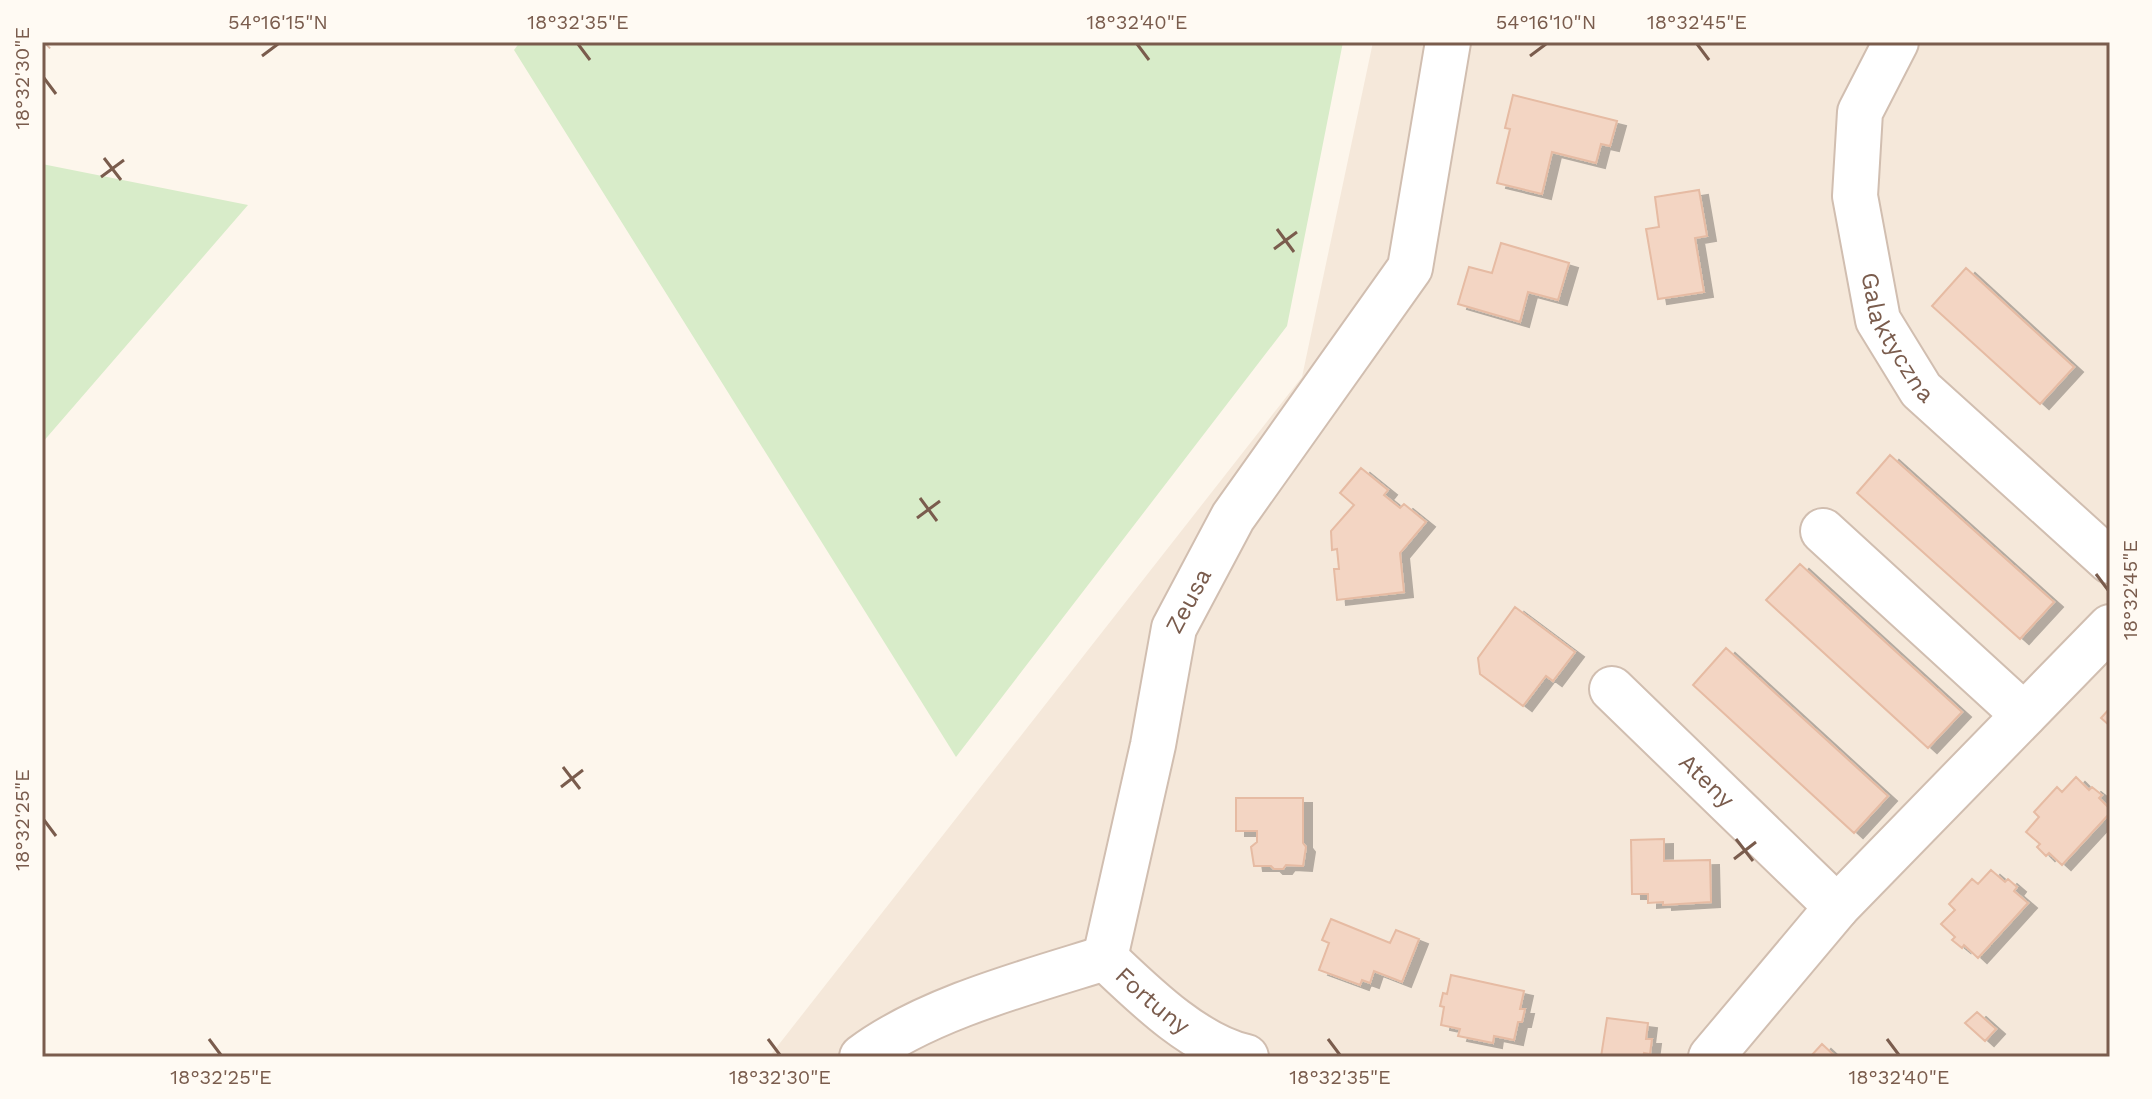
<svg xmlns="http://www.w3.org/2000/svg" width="2152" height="1099" viewBox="0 0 2152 1099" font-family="'Work Sans',sans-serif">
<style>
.residential{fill:#f5e8da}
.green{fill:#d8ecc9}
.building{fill:#f3d5c3;stroke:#e6bba3;stroke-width:2;filter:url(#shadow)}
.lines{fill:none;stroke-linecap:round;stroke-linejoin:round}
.minor-casing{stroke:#d1beb0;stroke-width:48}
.path{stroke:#d9b8a5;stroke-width:5;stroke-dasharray:2 6;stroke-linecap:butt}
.minor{stroke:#fff;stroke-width:44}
.ticks{fill:none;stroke:#7a5c4d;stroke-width:3}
.labels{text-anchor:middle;stroke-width:8;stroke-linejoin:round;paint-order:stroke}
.street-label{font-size:24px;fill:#7a5c4d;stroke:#fffaf3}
.neatline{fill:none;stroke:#7a5c4d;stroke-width:3}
.ticks-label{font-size:20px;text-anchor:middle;fill:#7a5c4d}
</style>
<defs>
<filter id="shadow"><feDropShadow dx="9" dy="5" stdDeviation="0" flood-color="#0004"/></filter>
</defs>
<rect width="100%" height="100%" fill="#fdf6ec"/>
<!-- residential -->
<path class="residential" d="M 1373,42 L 2110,42 L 2110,1057 L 769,1057 L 1302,377 Z"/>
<!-- green -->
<path class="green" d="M 520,42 L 1343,42 L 1287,326 L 956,757 L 514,50 Z
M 42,164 L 248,205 L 42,443 Z"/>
<!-- building -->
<path class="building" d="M 1513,95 L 1617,121 L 1610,146 L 1601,144 L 1596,163 L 1552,152 L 1542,194 L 1497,183 L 1510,129 L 1505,128 Z
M 1699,190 L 1707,236 L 1695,238 L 1704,292 L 1658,299 L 1646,229 L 1659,227 L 1655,197 Z
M 1501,243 L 1569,263 L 1558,300 L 1528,292 L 1520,322 L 1458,304 L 1469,267 L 1492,273 Z
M 1966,268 L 2074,367 L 2040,404 L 1932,306 Z
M 1890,455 L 2054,602 L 2020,639 L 1857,493 Z
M 1361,468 L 1388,490 L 1384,495 L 1400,508 L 1404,504 L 1426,522 L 1400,553 L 1404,592 L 1337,600 L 1334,569 L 1339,569 L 1337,549 L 1332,550 L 1331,531 L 1354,505 L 1340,493 Z
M 1800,564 L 1962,712 L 1928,748 L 1766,600 Z
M 1515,607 L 1575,652 L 1553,681 L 1546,676 L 1523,706 L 1480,674 L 1478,658 Z
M 1726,648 L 1888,796 L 1854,833 L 1693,685 Z
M 2110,708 L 2110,726 L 2101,718 Z
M 2076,777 L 2089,790 L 2092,787 L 2102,795 L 2099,798 L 2110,809 L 2110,813 L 2062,865 L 2049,853 L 2046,856 L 2037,847 L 2040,844 L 2026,832 L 2039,817 L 2034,812 L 2057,787 L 2062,792 Z
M 1236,798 L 1303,798 L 1303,843 L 1306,847 L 1303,866 L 1286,865 L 1283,869 L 1274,869 L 1271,866 L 1254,866 L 1251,847 L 1257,842 L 1257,831 L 1236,831 Z
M 1664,839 L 1664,861 L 1710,860 L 1711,902 L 1663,905 L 1663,902 L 1648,903 L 1648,894 L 1632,894 L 1631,840 Z
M 1991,870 L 2005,882 L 2008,879 L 2017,887 L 2014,891 L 2028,903 L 1978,958 L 1964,945 L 1962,948 L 1952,940 L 1955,937 L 1941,924 L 1955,910 L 1949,904 L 1972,879 L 1978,884 Z
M 1331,919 L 1390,943 L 1396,930 L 1419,939 L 1402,982 L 1374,971 L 1370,983 L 1362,980 L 1360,985 L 1319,970 L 1329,943 L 1322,940 Z
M 1451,975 L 1524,991 L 1520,1009 L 1525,1009 L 1522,1022 L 1518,1022 L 1514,1040 L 1494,1036 L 1493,1043 L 1458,1036 L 1460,1029 L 1441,1025 L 1444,1007 L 1440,1006 L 1443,993 L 1447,994 Z
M 1977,1012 L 1996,1029 L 1985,1041 L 1965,1023 Z
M 1607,1018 L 1648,1023 L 1646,1039 L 1652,1039 L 1650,1054 L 1644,1053 L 1643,1057 L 1601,1057 Z
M 1822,1044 L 1836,1057 L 1810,1057 Z"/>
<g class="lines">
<!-- minor casing -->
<g class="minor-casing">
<g id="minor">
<path id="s1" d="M 1896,42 L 1860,112 L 1855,196 L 1878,320 L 1921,390 L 2110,561"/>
<path d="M 1823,531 L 2024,715"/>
<path id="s2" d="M 1612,689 L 1837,907 L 1711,1057"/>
<path d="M 1837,907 L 2110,627"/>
<path id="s3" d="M 1105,958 L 1153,745 L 1174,628 L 1233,517 L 1410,268 L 1448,42"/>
<path id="s4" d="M 1105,958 C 1143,994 1194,1045 1246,1057"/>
<path d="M 862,1057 C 926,1009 1028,982 1105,958"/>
</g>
</g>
<!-- path -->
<path class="path" d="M 42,53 L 53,42"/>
<!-- minor -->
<use href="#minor" class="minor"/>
</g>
<!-- ticks -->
<path class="ticks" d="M 578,44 L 590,60M 1137,44 L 1149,60M 1697,44 L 1709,60M 262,56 L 278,44M 1530,56 L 1546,44M 44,78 L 56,94M 104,158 L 121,180M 101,177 L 124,160M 1277,229 L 1294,252M 1274,249 L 1297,232M 920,498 L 937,521M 917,518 L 940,501M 2096,574 L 2108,590M 563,767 L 580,789M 561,787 L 583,770M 44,820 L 56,836M 1736,839 L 1753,861M 1734,859 L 1756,842M 209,1039 L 221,1055M 768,1039 L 780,1055M 1328,1039 L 1340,1055M 1887,1039 L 1899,1055"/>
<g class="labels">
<!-- street labels -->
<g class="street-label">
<text dy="8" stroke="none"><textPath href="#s1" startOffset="312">Galaktyczna</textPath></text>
<text dy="8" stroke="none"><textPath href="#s3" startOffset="368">Zeusa</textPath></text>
<text dy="8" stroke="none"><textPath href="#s2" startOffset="132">Ateny</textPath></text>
<text dy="8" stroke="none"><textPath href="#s4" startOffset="64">Fortuny</textPath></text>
</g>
</g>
<!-- border -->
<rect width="2152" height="1099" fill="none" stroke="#fffaf3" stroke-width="88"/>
<rect x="44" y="44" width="2064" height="1011" class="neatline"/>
<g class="ticks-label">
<text x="278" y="29">54°16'15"N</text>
<text x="578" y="29">18°32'35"E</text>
<text x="1137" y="29">18°32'40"E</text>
<text x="1546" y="29">54°16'10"N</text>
<text x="1697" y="29">18°32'45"E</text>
<text transform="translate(22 78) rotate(-90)" y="7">18°32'30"E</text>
<text transform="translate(2130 590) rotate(-90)" y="7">18°32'45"E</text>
<text transform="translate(22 820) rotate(-90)" y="7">18°32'25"E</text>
<text x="221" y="1084">18°32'25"E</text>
<text x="780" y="1084">18°32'30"E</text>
<text x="1340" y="1084">18°32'35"E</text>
<text x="1899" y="1084">18°32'40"E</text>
</g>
</svg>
